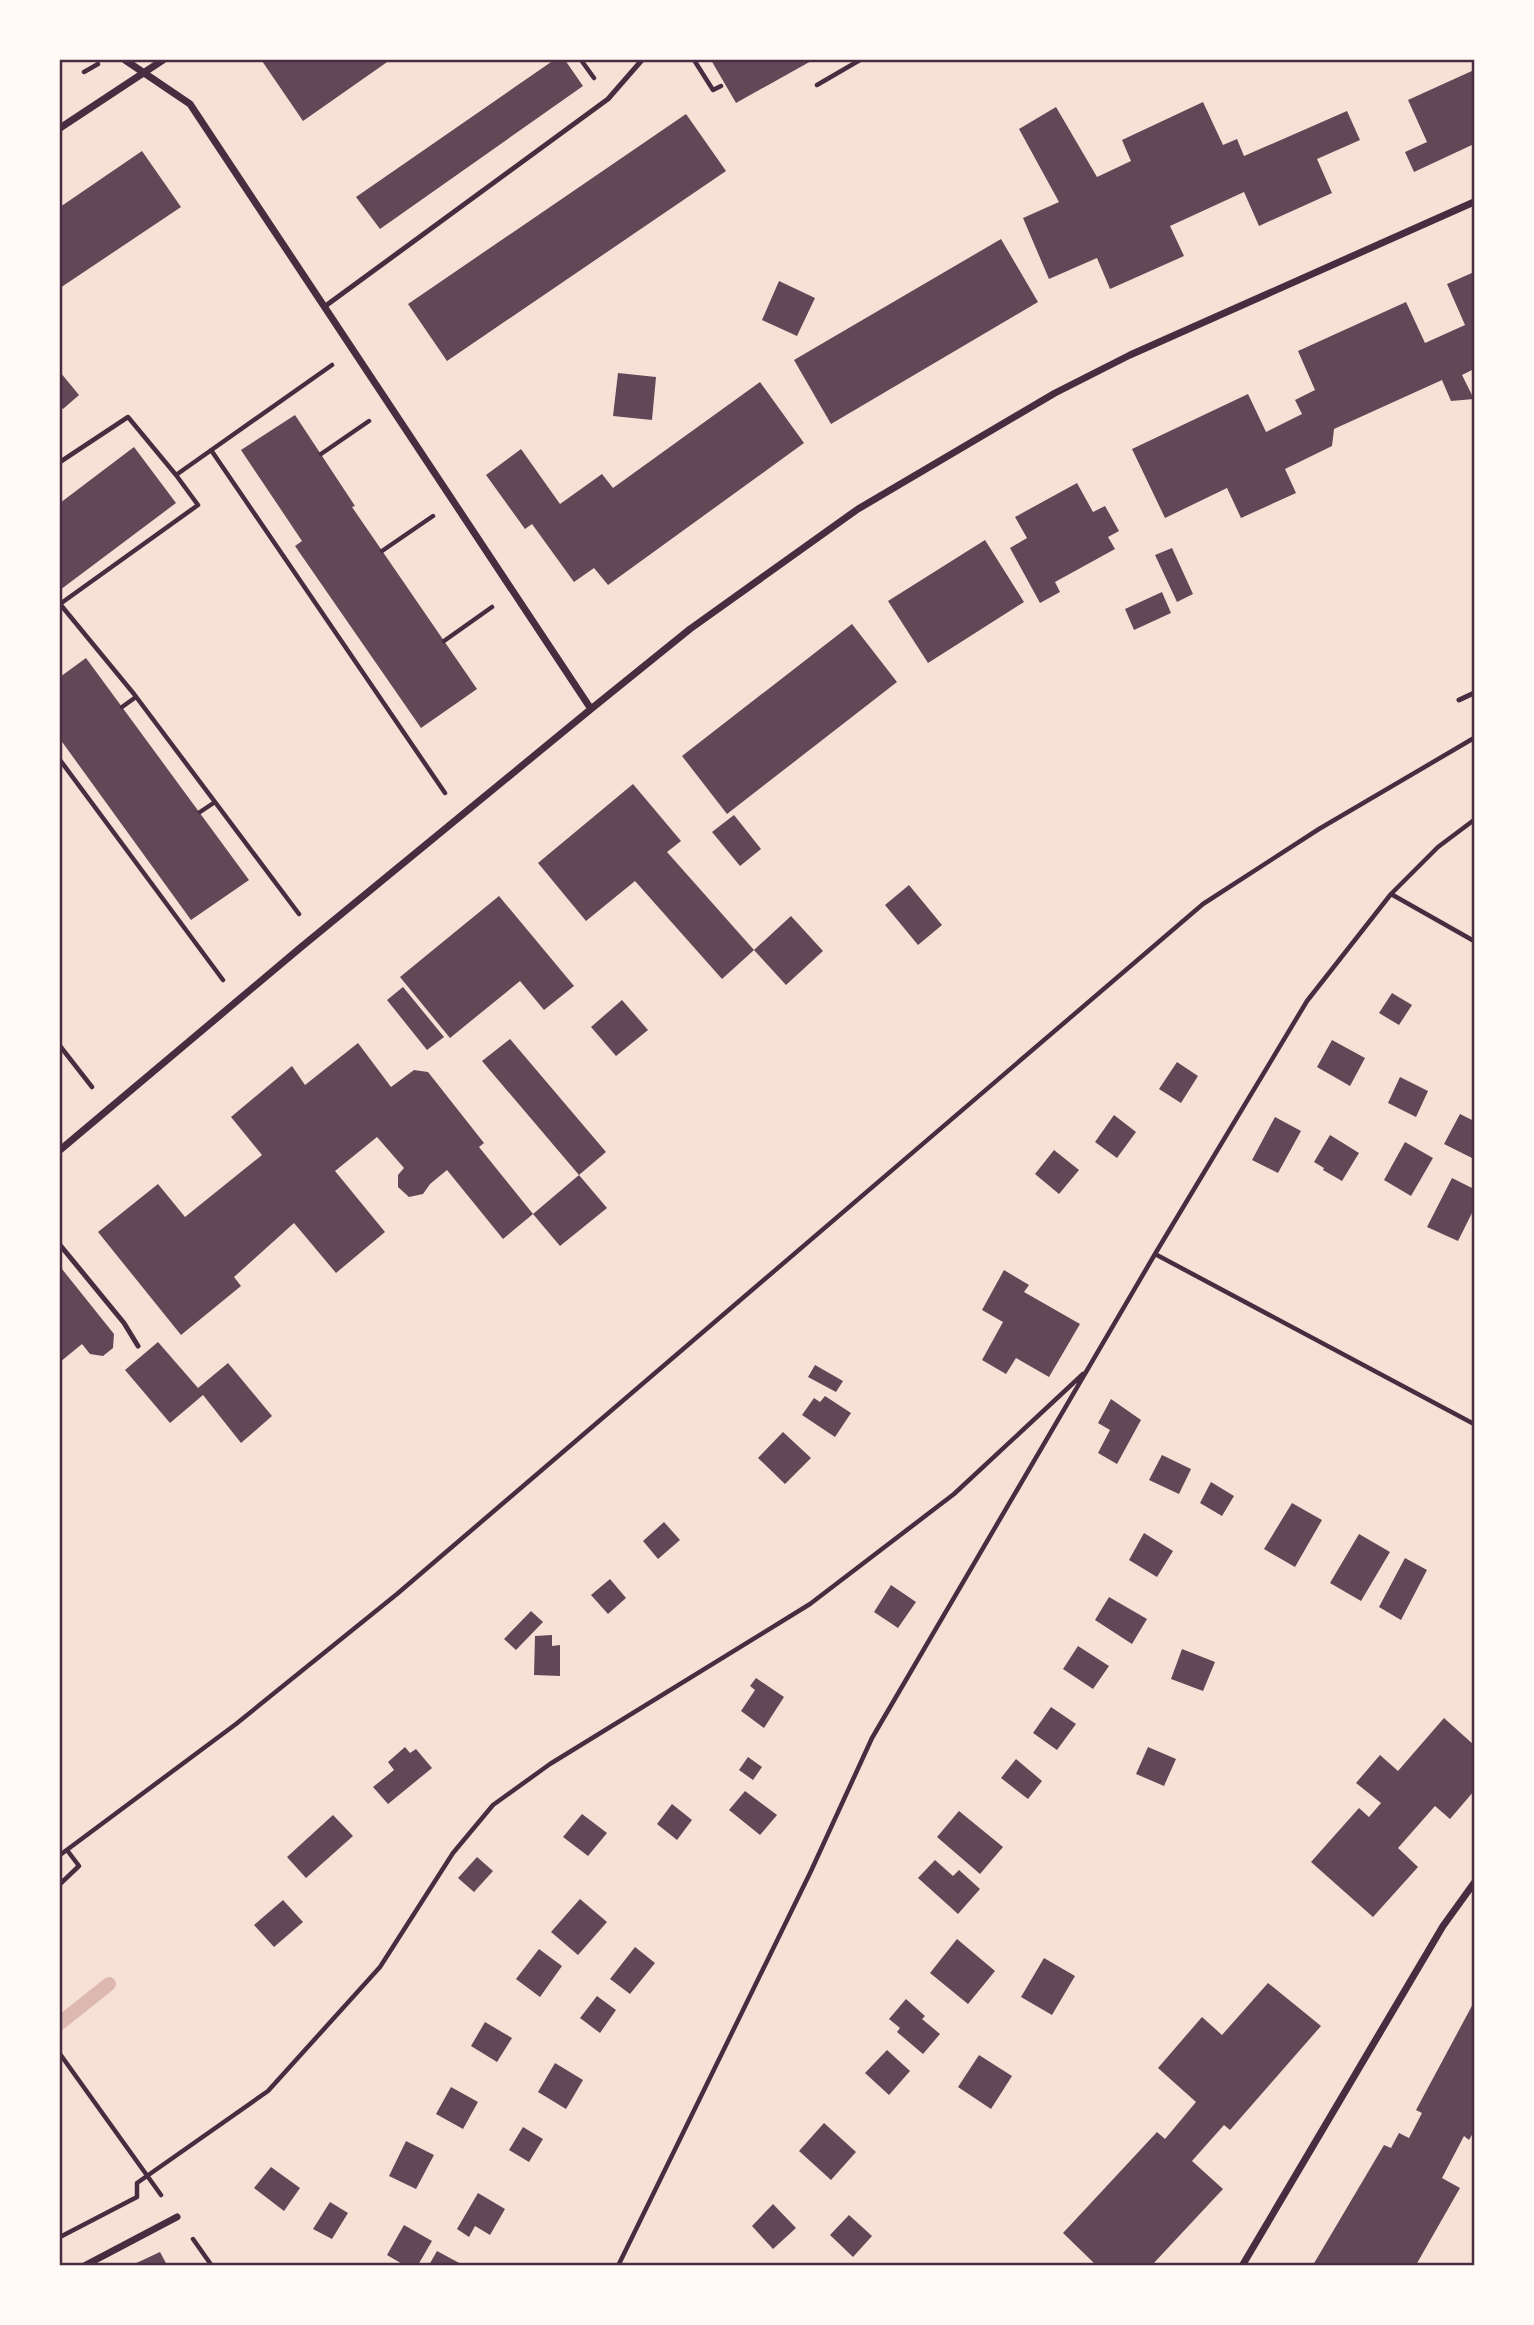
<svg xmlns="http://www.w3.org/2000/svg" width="1534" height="2325" viewBox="0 0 1534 2325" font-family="'Open Sans',sans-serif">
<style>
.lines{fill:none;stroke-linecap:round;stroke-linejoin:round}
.stream{stroke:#dcb8b0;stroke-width:14}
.building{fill:#644757}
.path{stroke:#4a2c40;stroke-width:4.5}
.service{stroke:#4a2c40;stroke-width:5}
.minor{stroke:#4a2c40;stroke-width:7}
.neatline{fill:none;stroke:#4a2c40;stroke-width:2.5}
</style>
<rect width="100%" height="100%" fill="#f7e1d7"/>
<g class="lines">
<!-- stream -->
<path class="stream" d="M 60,2023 L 109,1984"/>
</g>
<!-- building -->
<path class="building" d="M 264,60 L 390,60 L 303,121 L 262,61 Z
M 554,60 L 565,60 L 583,86 L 380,229 L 356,197 Z
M 711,60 L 813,60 L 736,103 Z
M 1474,70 L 1474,144 L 1414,172 L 1405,152 L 1427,142 L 1408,100 Z
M 1203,102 L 1223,145 L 1237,139 L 1244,156 L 1347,111 L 1360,140 L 1317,159 L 1332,193 L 1259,226 L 1244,192 L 1170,226 L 1184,256 L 1110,289 L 1097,258 L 1049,279 L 1023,218 L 1059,202 L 1019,129 L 1056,107 L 1097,177 L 1131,161 L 1122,140 Z
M 686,114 L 726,171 L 447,361 L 408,304 Z
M 142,151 L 181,207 L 60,288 L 60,207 Z
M 1001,239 L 1038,302 L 831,424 L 794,360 Z
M 1474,272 L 1474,369 L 1462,375 L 1474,399 L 1451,401 L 1442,380 L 1334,429 L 1332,446 L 1285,469 L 1296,493 L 1241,518 L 1227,488 L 1165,518 L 1132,449 L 1248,394 L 1266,432 L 1302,414 L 1295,400 L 1315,390 L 1298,351 L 1406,302 L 1425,343 L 1465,325 L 1447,284 Z
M 779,281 L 815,298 L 797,336 L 762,320 Z
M 60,372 L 79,395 L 63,409 L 60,406 Z
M 618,373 L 656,377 L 652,420 L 613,416 Z
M 760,382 L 804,443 L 608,585 L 594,568 L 574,582 L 532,524 L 525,529 L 486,475 L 521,449 L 560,504 L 602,474 L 613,488 Z
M 295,415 L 355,506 L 352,507 L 477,689 L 421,728 L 295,546 L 302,541 L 241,450 Z
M 134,447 L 176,503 L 60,590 L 60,503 Z
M 1077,483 L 1093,512 L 1105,506 L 1119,531 L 1108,537 L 1115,549 L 1055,582 L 1060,592 L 1040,603 L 1010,548 L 1027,538 L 1015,517 Z
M 985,540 L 1024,602 L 928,663 L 888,601 Z
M 1172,548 L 1193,594 L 1177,602 L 1155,555 Z
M 1162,592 L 1171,613 L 1134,630 L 1125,609 Z
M 852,624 L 897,682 L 727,814 L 682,756 Z
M 86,658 L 249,880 L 191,920 L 60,739 L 60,677 Z
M 633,784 L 681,841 L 667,852 L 754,950 L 791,916 L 823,951 L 786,985 L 754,950 L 722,979 L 635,881 L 586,921 L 538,863 Z
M 734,815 L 761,849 L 740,866 L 712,832 Z
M 909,885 L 942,925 L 918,945 L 885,905 Z
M 499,896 L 574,986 L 544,1010 L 520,981 L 450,1038 L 400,977 Z
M 403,987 L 444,1037 L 427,1050 L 387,1000 Z
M 1392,993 L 1412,1005 L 1399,1025 L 1379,1013 Z
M 622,1000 L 648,1030 L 616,1056 L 591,1027 Z
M 510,1039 L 606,1152 L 579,1175 L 482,1061 Z
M 1332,1040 L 1365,1058 L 1350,1086 L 1317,1067 Z
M 358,1043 L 391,1087 L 414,1070 L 428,1072 L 484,1143 L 479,1147 L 533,1214 L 579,1175 L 607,1208 L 560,1246 L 533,1214 L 503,1239 L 447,1170 L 430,1184 L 423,1194 L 409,1197 L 398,1187 L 398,1175 L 404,1168 L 377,1137 L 335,1171 L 385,1232 L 336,1273 L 294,1223 L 234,1277 L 241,1286 L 181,1335 L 98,1232 L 158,1184 L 185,1217 L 262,1155 L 231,1117 L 292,1066 L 305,1085 Z
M 1177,1062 L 1198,1076 L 1181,1103 L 1159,1089 Z
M 1400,1077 L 1428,1091 L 1416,1117 L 1388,1103 Z
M 1460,1114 L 1474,1121 L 1474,1153 L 1472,1158 L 1444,1144 Z
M 1114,1115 L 1136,1132 L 1117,1158 L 1095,1142 Z
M 1275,1117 L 1301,1131 L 1278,1173 L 1252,1160 Z
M 1330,1135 L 1359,1153 L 1342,1181 L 1323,1170 L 1324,1168 L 1314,1162 Z
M 1405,1142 L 1433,1158 L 1411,1196 L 1384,1180 Z
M 1054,1150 L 1079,1170 L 1059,1194 L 1035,1174 Z
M 1452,1178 L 1474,1189 L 1474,1209 L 1458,1241 L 1427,1227 Z
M 62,1269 L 114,1334 L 113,1348 L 103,1356 L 90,1354 L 82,1344 L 60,1362 L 60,1271 Z
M 1004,1270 L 1029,1285 L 1024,1292 L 1080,1324 L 1049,1377 L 1016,1358 L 1006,1374 L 982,1360 L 1003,1322 L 982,1310 Z
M 158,1342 L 198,1388 L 228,1363 L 272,1416 L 241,1443 L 203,1395 L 170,1423 L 125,1370 Z
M 815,1365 L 843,1381 L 836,1392 L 808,1377 Z
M 825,1396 L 851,1413 L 835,1437 L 802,1415 L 814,1398 L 820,1402 Z
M 1111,1399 L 1141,1420 L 1117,1464 L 1098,1453 L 1110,1430 L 1098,1423 Z
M 783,1432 L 811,1458 L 785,1484 L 758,1458 Z
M 1162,1455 L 1191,1469 L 1179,1494 L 1149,1480 Z
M 1211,1482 L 1234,1496 L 1222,1516 L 1200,1503 Z
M 1292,1503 L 1322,1520 L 1295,1567 L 1264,1549 Z
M 664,1522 L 680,1540 L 658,1559 L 643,1541 Z
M 1144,1533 L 1173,1551 L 1157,1577 L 1129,1560 Z
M 1359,1534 L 1390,1552 L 1361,1601 L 1330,1583 Z
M 1405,1558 L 1427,1570 L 1401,1620 L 1379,1607 Z
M 610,1579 L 626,1598 L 608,1614 L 591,1595 Z
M 891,1585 L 916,1602 L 898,1628 L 874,1612 Z
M 1109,1597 L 1147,1619 L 1132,1644 L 1095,1620 Z
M 531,1611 L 543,1622 L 516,1650 L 504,1639 Z
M 552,1635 L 552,1646 L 560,1645 L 560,1676 L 534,1675 L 535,1636 Z
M 1078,1646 L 1109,1666 L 1093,1689 L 1063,1669 Z
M 1182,1649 L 1215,1662 L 1203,1691 L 1171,1679 Z
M 756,1678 L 784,1697 L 764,1728 L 741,1711 L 755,1690 L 750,1686 Z
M 1051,1707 L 1076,1724 L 1057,1750 L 1033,1733 Z
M 1444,1718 L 1474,1745 L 1474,1791 L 1450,1819 L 1435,1806 L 1398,1848 L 1418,1867 L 1373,1917 L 1311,1862 L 1359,1808 L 1369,1817 L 1381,1803 L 1356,1783 L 1380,1755 L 1398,1771 Z
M 405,1747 L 410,1753 L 416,1749 L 432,1768 L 388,1804 L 373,1787 L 394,1770 L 388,1762 Z
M 1148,1747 L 1176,1759 L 1164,1786 L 1136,1774 Z
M 748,1757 L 762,1767 L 753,1780 L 739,1770 Z
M 1016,1759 L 1042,1781 L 1028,1799 L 1001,1778 Z
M 745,1791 L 777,1815 L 760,1835 L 729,1810 Z
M 672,1804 L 692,1820 L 677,1840 L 657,1824 Z
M 959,1811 L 1003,1847 L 980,1874 L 937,1837 Z
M 582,1814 L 607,1833 L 588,1856 L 563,1837 Z
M 333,1815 L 353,1836 L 306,1878 L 287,1857 Z
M 477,1857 L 493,1871 L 474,1892 L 458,1878 Z
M 935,1860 L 953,1876 L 959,1870 L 980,1889 L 958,1914 L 918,1878 Z
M 580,1899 L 607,1922 L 578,1955 L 551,1932 Z
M 283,1900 L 303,1922 L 274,1947 L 254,1925 Z
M 957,1939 L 995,1971 L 968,2004 L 930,1973 Z
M 635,1947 L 655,1963 L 630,1994 L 610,1979 Z
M 539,1949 L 562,1966 L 540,1997 L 516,1979 Z
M 1044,1958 L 1075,1976 L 1052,2015 L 1021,1997 Z
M 1268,1983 L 1321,2026 L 1230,2130 L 1224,2125 L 1192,2161 L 1223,2189 L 1152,2265 L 1093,2265 L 1095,2264 L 1063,2233 L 1157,2132 L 1165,2139 L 1196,2102 L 1158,2068 L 1202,2017 L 1222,2035 Z
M 597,1996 L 616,2010 L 600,2033 L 580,2018 Z
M 906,1999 L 925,2016 L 922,2019 L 940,2034 L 923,2054 L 897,2032 L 900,2028 L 889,2019 Z
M 1474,2002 L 1474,2131 L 1469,2140 L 1464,2136 L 1442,2178 L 1460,2188 L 1416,2265 L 1313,2265 L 1384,2145 L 1391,2148 L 1399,2133 L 1409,2138 L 1422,2113 L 1416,2110 Z
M 485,2022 L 512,2038 L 497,2062 L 471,2046 Z
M 887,2050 L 910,2071 L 889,2095 L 865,2073 Z
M 979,2055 L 1012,2076 L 991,2109 L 958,2087 Z
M 555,2063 L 583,2080 L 566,2109 L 538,2092 Z
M 451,2087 L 478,2102 L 463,2129 L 436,2114 Z
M 824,2123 L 856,2152 L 831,2180 L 799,2151 Z
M 523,2127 L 543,2139 L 529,2162 L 509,2150 Z
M 406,2141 L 434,2155 L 416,2189 L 389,2176 Z
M 271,2167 L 300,2188 L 284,2211 L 254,2188 Z
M 478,2193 L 505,2209 L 490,2235 L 475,2226 L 469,2237 L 457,2229 Z
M 330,2202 L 348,2213 L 332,2239 L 313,2229 Z
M 773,2204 L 796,2228 L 773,2249 L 752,2226 Z
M 849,2215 L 872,2236 L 853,2257 L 830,2235 Z
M 404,2225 L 432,2241 L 418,2265 L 404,2265 L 387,2255 Z
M 437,2251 L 463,2265 L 429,2265 Z
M 160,2252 L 167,2265 L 132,2265 Z"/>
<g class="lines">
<!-- path -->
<path class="path" d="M 581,60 L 594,78
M 694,60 L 713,90 L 721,86
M 84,72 L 98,64
M 817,85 L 860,60
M 211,450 L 445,793
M 321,454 L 369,421
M 60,462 L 128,417 L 176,475 L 332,365
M 382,551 L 433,516
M 60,604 L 134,694 L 299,914
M 60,604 L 198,505 L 176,475
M 444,641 L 492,607
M 122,707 L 136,697
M 60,760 L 223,980
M 200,812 L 215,802
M 1391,894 L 1474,941
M 60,1046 L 92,1087
M 1155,1254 L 1474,1424
M 60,1855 L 236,1724 L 397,1594 L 1203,904 L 1319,829 L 1474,738
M 60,1884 L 79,1866 L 67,1850
M 60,2054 L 161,2195
M 60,2237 L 137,2197 L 137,2183 L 268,2091 L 380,1967 L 453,1853 L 493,1805 L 550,1764 L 810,1604 L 954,1494 L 1083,1374
M 193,2239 L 212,2266
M 618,2266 L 811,1871 L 872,1738 L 1155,1254 L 1307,1001 L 1391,894 L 1438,847 L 1474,820"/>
<!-- service -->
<path class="service" d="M 324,307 L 608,99 L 642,60
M 1459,700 L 1474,693
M 60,1245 L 124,1323 L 138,1346"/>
<!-- minor -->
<path class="minor" d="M 125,60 L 190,104 L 591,709
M 60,128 L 163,60
M 60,1150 L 300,948 L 591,709 L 690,629 L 858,509 L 1055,393 L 1130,355 L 1474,202
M 84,2266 L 177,2217
M 1242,2266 L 1443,1926 L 1474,1883"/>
</g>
<!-- border -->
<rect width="1534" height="2325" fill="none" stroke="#fffaf5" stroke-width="122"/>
<rect x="61" y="61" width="1412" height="2203" class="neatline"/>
</svg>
